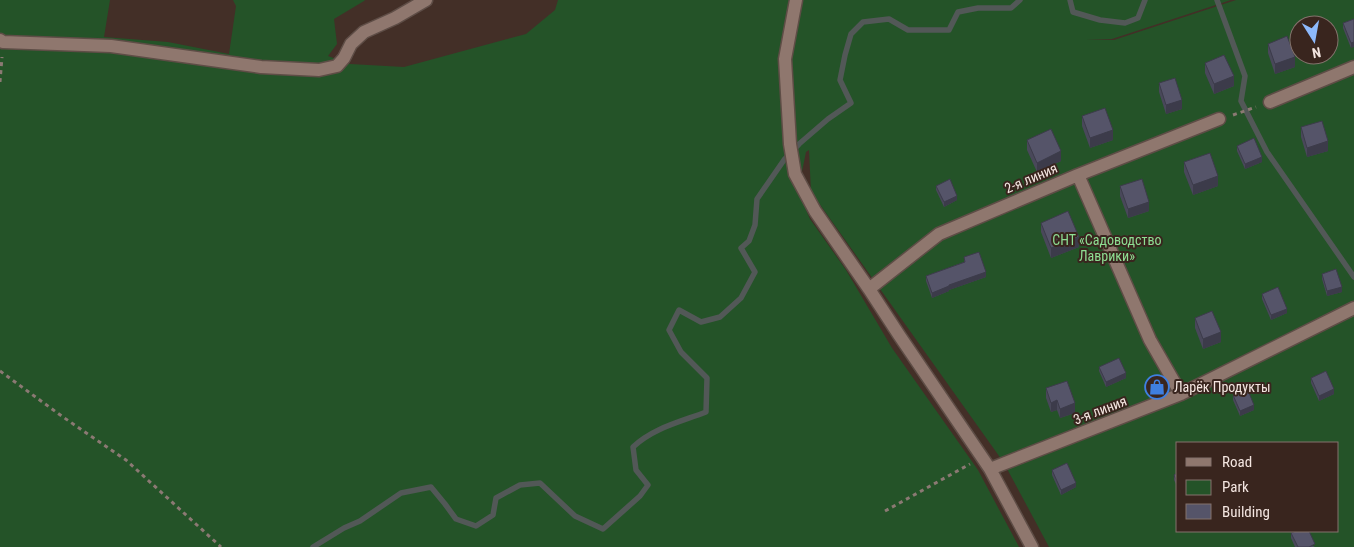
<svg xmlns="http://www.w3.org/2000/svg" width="1354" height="547" viewBox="0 0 1354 547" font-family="'Roboto Condensed',sans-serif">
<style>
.green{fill:#245328;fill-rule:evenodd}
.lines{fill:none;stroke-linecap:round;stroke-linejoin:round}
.stream{stroke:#525857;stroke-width:5.5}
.minor-casing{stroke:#5e4d46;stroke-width:15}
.path{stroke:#8b7973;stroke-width:3;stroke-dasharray:4 4;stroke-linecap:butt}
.minor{stroke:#8f776e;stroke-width:12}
.wall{fill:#49485a}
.shaded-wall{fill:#3c3b4a}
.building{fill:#555469;stroke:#3c3b4a}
.labels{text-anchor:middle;stroke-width:4;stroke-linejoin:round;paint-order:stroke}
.street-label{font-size:14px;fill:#f4e6e1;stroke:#39251e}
.park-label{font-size:14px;fill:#8ede93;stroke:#39251e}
.poi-label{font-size:14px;fill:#f4e6e1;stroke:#39251e;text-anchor:start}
</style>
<rect width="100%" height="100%" fill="#432f27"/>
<!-- green -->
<path class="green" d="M 0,0 L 110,0 L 104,37 L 168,42 L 229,54 L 236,6 L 233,0 L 365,0 L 364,1 L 334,19 L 337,44 L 328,56 L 350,64 L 404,67 L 526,34 L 555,10 L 558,0 L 1231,0 L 1112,39 L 1086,39 L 1114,40 L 1236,0 L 1354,0 L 1354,547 L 1049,547 L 1004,463 L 811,192 L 809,150 L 806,152 L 798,191 L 810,219 L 846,270 L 892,348 L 978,470 L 1019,547 L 0,547 ZM 1299,25 L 1329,25 L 1329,55 L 1299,55 ZM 1178,443 L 1338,443 L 1338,531 L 1178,531 Z"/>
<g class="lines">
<!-- stream -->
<path class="stream" d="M 1070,0 L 1073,12 L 1100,20 L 1125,23 L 1138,18 L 1145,0
M 1217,0 L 1245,76 L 1241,101 L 1267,152 L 1354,277
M 313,547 L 344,528 L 360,521 L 401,493 L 431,487 L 445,504 L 456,519 L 476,526 L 493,515 L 496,498 L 520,485 L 540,483 L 575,516 L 603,529 L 640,496 L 648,485 L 636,470 L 633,447 C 653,428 680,422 706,412 L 707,378 L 681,352 L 669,330 L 679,310 L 701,322 L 720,317 L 741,298 L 755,272 L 741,248 L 749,241 L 755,225 L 757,199 L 784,160 L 799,144 L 828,119 L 851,103 L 840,80 L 845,55 L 851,34 L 863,22 L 889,19 L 908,30 L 949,30 L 958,12 L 978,8 L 1011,8 L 1020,0"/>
<!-- minor casing -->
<g class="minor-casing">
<path id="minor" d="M 796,0 L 785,59 L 790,144 L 795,174 L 815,211 L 869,289 L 899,335 L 990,469 L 1032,547
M 0,40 L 3,42 L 111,46 L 261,67 L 319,70 L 337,66 L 344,58 L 351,44 L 364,32 L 395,18 L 426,0
M 1270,102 L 1354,67
M 1078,175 L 1150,340 L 1181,394
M 869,289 L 939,234 L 1078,175 L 1219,119
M 990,469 L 1181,394 L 1354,308"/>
</g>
<!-- path -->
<path class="path" d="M 0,82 L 2,57
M 1233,115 L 1256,107
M 0,371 L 63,417 L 126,460 L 221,547
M 885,511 L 970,464"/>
<!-- minor -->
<use href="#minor" class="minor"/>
</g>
<!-- wall -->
<path class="wall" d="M 1354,19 L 1351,48 L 1343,28 L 1343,23 Z
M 1268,44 L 1295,67 L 1275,74 L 1268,53 Z
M 1205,63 L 1234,86 L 1214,94 L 1205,73 Z
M 1159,83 L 1182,109 L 1166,114 L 1159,92 Z
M 1082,116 L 1113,140 L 1090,148 L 1082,126 Z
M 1301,127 L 1328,151 L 1307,157 L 1301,137 Z
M 1027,140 L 1061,161 L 1037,172 L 1027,150 Z
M 1237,146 L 1262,162 L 1245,169 L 1237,151 Z
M 1184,162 L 1218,186 L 1193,195 L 1184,172 Z
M 936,186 L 957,200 L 944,207 L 936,190 Z
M 1120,186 L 1149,211 L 1128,218 L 1120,196 Z
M 1041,223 L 1079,247 L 1051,258 L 1041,232 Z
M 964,257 L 986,277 L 949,290 L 949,291 L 932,298 L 926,281 L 926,276 L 964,262 Z
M 1322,274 L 1342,292 L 1327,296 L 1322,279 Z
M 1262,294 L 1287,313 L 1271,320 L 1262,299 Z
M 1195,318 L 1221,342 L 1203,349 L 1195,328 Z
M 1099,367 L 1126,378 L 1106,387 L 1099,371 Z
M 1311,378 L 1334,394 L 1319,401 L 1311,383 Z
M 1046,388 L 1075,413 L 1060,418 L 1057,410 L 1051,412 L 1046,398 Z
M 1233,395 L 1254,410 L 1240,416 L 1233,400 Z
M 1052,470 L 1076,487 L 1061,495 L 1052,475 Z
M 1178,473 L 1178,488 L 1174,480 L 1174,475 Z
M 1291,533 L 1315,547 L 1295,547 L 1291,538 Z"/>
<!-- shaded-wall -->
<path class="shaded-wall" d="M 1354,42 L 1354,47 L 1351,48 L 1351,43 Z
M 1295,57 L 1295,67 L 1275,74 L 1275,64 Z
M 1234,76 L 1234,86 L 1214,94 L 1214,84 Z
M 1182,100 L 1182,109 L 1166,114 L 1166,105 Z
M 1113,130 L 1113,140 L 1090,148 L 1090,138 Z
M 1328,141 L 1328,151 L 1307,157 L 1307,148 Z
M 1061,151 L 1061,161 L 1037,172 L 1037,163 Z
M 1262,157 L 1262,162 L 1245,169 L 1245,164 Z
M 1218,176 L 1218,186 L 1193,195 L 1193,185 Z
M 957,196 L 957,200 L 944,207 L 944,202 Z
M 1149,202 L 1149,211 L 1128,218 L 1128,209 Z
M 1079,237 L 1079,247 L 1051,258 L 1051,248 Z
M 986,272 L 986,277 L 949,290 L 949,291 L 932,298 L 932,293 L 949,285 Z
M 1342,287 L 1342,292 L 1327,296 L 1327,291 Z
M 1287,309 L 1287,313 L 1271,320 L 1271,315 Z
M 1221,332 L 1221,342 L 1203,349 L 1203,339 Z
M 1126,373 L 1126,378 L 1106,387 L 1106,382 Z
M 1334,389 L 1334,394 L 1319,401 L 1319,396 Z
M 1057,400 L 1057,410 L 1051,412 L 1051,403 Z
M 1075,403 L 1075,413 L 1060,418 L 1060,409 Z
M 1254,405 L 1254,410 L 1240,416 L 1240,411 Z
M 1076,483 L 1076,487 L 1061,495 L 1061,490 Z"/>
<!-- building -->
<path class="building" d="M 1354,19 L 1354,42 L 1351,43 L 1343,23 Z
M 1287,36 L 1295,57 L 1275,64 L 1268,44 Z
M 1224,55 L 1234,76 L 1214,84 L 1205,63 Z
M 1175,78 L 1182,100 L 1166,105 L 1159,83 Z
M 1105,108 L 1113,130 L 1090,138 L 1082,116 Z
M 1322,121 L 1328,141 L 1307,148 L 1301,127 Z
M 1051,129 L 1061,151 L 1037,163 L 1027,140 Z
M 1254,138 L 1262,157 L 1245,164 L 1237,146 Z
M 1210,153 L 1218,176 L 1193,185 L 1184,162 Z
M 950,179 L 957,196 L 944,202 L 936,186 Z
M 1142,179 L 1149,202 L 1128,209 L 1120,186 Z
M 1068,211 L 1079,237 L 1051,248 L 1041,223 Z
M 979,252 L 986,272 L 949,285 L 949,286 L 932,293 L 926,276 L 965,262 L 964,257 Z
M 1336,269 L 1342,287 L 1327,291 L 1322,274 Z
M 1278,287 L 1287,309 L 1271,315 L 1262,294 Z
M 1212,311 L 1221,332 L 1203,339 L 1195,318 Z
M 1119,358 L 1126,373 L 1106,382 L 1099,367 Z
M 1326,371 L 1334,389 L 1319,396 L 1311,378 Z
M 1067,381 L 1075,403 L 1060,409 L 1057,400 L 1051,403 L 1046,388 Z
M 1247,388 L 1254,405 L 1240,411 L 1233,395 Z
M 1067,463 L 1076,483 L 1061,490 L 1052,470 Z
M 1178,473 L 1178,484 L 1174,475 Z
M 1296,531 L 1309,531 L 1315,544 L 1309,547 L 1298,547 L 1291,533 Z"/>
<!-- icons -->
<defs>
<g id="shop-ring" transform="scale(1.25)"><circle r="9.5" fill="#39251e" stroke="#3f7fe0" stroke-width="1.5"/><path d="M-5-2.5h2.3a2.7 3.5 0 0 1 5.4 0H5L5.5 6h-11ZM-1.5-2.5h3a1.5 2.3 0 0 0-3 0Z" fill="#3f7fe0"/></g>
</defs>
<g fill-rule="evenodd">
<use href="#shop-ring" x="1157" y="387"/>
</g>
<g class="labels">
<!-- street labels -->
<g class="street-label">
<text transform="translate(1031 178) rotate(-23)" y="5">2-я линия</text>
<text transform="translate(1100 410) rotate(-21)" y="5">3-я линия</text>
</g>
<!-- park labels -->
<g class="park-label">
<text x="1107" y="245">СНТ «Садоводство<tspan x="1107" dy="16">Лаврики»</tspan></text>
</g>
<!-- poi labels -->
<g class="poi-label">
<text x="1174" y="392">Ларёк Продукты</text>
</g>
</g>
<!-- legend -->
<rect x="1176" y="442" width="162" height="90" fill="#39251e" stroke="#84726c"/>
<rect x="1186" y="458" width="25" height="8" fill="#8f776e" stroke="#84726c"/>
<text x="1222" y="467" font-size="15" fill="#f4e6e1">Road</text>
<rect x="1186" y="480" width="25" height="15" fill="#245328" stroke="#84726c"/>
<text x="1222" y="492" font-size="15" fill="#f4e6e1">Park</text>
<rect x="1186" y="504" width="25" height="15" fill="#555469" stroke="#84726c"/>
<text x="1222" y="517" font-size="15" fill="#f4e6e1">Building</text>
<!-- north arrow -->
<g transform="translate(1314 40) rotate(169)"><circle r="24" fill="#39251e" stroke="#84726c"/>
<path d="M0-4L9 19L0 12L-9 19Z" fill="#8db9fc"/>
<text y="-8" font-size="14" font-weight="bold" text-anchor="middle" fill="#f4e6e1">N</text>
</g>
</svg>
